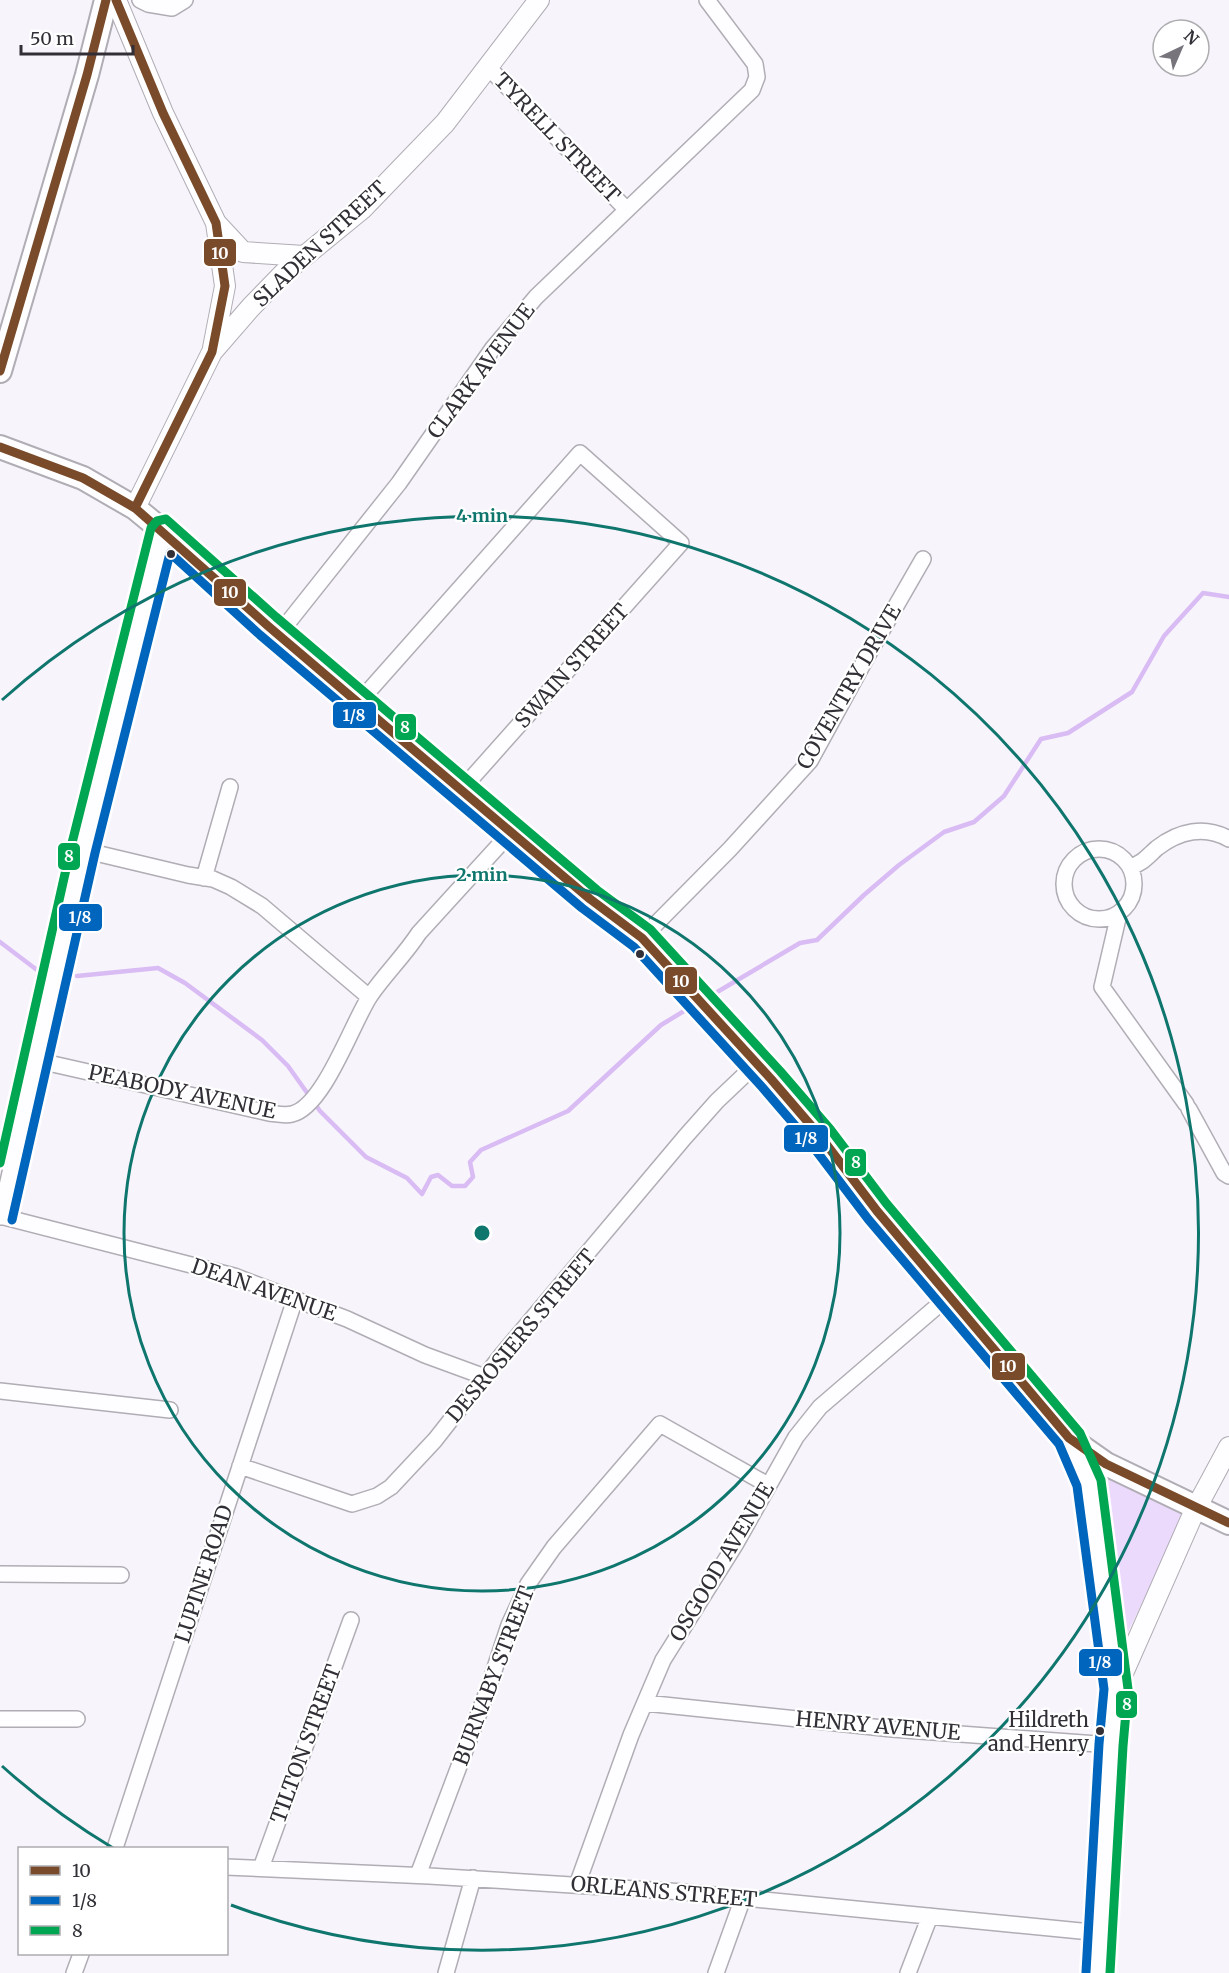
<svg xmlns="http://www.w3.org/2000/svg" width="1229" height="1973" viewBox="0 0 1229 1973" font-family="Merriweather,serif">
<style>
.green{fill:#ecdafd}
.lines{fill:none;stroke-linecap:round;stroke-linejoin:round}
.stream{stroke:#d9bcf3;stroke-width:4.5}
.minor-casing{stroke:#b0adb4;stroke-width:18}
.tertiary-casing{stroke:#b0adb4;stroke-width:22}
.secondary-casing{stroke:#b0adb4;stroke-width:26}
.minor{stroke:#fefdff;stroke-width:15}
.tertiary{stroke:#fefdff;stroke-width:20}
.secondary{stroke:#fefdff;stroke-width:22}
.bus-1-casing{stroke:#fff;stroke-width:14}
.bus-2-casing{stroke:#fff;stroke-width:14}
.bus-3-casing{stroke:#fff;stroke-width:14}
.bus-1{stroke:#7a4b2a;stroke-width:9}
.bus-2{stroke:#0065bd;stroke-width:9}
.bus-3{stroke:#00a651;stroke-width:9}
.ring{fill:none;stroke:#0f766e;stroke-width:3}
.bus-dot{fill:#322f36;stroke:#fff;stroke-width:2}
.labels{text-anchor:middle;stroke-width:4.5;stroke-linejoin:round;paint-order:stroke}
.bus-label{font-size:20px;fill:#322f36;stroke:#fff;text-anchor:end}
.street-label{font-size:21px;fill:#322f36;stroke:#fff}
.centre{fill:#0f766e;stroke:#fff;stroke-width:3}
.ring-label{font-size:18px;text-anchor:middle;font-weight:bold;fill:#0f766e;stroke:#fff;stroke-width:4.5;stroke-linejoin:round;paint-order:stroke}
.line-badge{stroke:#fff;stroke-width:2}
.badge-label{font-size:16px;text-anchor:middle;font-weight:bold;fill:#fff}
</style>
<rect width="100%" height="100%" fill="#f8f4fc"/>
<!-- green -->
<path class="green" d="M 1096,1472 L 1184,1516 L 1126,1636 L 1121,1639 Z"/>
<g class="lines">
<!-- stream -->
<path class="stream" d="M 0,942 L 37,970
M 77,976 L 158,968 L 185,983 L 262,1040 L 288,1066 L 320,1111 L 366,1157 L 407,1178 L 422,1194 L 431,1177 L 438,1175 L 452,1186 L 465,1186 L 473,1177 L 470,1162 L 481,1150 L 568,1111 L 661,1025 L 694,1005
M 707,998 L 800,943 L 817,940 L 864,895 L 899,865 L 944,832 L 974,822 L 1004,796 L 1041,739 L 1068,733 L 1132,692 L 1164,636 L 1203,593 L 1229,597"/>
<!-- minor casing -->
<g class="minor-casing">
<path id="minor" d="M 140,0 L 148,4 L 172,8 L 185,0
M 487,66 L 626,209
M 279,634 L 399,483 L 493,348 L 536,297 L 752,90 L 757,77 L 755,64 L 707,0
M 359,702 L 580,453 L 681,543 L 462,789
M1064 884a35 35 0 1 1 70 0a35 35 0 1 1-70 0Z
M 83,850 L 188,875 L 213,879 L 231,887 L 262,906 L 369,997
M 1130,867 C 1142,864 1148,856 1157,848 C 1179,831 1205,825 1229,839
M 204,878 L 230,787
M 1119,914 L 1102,987 L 1186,1104
M 642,938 L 730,849 L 810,761 L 869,653 L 923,559
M 35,1060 L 269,1113 C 277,1114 285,1116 292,1114 C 324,1107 353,1021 370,996 C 385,974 404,956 419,933 L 512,831
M 1189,1109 L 1224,1173 L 1229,1176
M 0,1216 L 234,1276 L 347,1319 L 425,1355 L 485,1377
M 0,1217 L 83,850 L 163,531
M 0,1391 L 170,1410
M 240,1466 L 352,1504 L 377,1496 L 391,1487 L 435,1440 L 500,1357 L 685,1137 L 717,1101 L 757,1063
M 0,1574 L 121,1575
M 645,1703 L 892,1729 L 1111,1745
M 0,1719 L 77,1719
M 115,1848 L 295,1299
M 226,1867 L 429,1876 L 684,1892 L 1101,1933
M 261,1868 L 351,1620
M 418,1875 L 487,1692 L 509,1625 L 528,1584 L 554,1547 L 660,1424 L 768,1485
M 577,1885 L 631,1735 L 663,1660 L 735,1545 L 796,1437 L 820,1407 L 949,1296
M 74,1973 L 81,1954
M 446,1973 L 473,1878
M 716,1973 L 743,1898
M 908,1973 L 930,1916"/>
</g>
<!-- tertiary casing -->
<g class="tertiary-casing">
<path id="tertiary" d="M 116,0 L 163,113 L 216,223 L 243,252 L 304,256
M 213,348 L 225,286 L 216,223
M 135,508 L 212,352 L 251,307 L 285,272 L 362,209 L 445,123 L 539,0
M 1098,1973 L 1111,1745 L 1116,1689 L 1194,1512 L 1229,1447"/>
</g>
<!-- secondary casing -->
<g class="secondary-casing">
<path id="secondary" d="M 0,371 L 87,75 L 106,0
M 0,447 L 83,478 L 135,508 L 163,531 L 268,626 L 376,718 L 590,899 L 642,938 L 771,1079 L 820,1136 L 877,1211 L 1069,1438 L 1106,1464 L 1229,1523
M 1069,1439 L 1089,1483 L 1116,1689"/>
</g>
<!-- minor -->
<use href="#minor" class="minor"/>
<!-- tertiary -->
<use href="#tertiary" class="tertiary"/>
<!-- secondary -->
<use href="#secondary" class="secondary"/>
<!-- bus-1 casing -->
<g class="bus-1-casing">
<path id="bus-1" d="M 116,0 L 163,113 L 216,223 L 225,286 L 212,352 L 135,508
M 0,371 L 87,75 L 106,0
M 0,447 L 83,478 L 135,508 L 268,626 L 376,718 L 590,899 L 642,938 L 771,1079 L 820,1136 L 877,1211 L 1069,1438 L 1106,1464 L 1229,1523"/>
</g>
<!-- bus-2 casing -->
<g class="bus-2-casing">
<path id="bus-2" d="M 12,1220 L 95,853 L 170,553 L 260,635 L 582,908 L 634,947 L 762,1087 L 811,1144 L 868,1219 L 1059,1444 L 1077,1486 L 1104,1689 L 1099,1744 L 1086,1972"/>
</g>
<!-- bus-3 casing -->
<g class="bus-3-casing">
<path id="bus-3" d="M 0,1163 L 71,847 L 151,528 L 157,521 L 166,519 L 276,617 L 597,890 L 650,929 L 780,1071 L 830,1129 L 886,1203 L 1080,1433 L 1101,1480 L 1128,1689 L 1123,1746 L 1110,1973"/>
</g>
<!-- bus-1 -->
<use href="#bus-1" class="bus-1"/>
<!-- bus-2 -->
<use href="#bus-2" class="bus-2"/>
<!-- bus-3 -->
<use href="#bus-3" class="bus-3"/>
</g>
<!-- distance rings -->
<g class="ring">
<circle cx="482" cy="1233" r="358"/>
<path d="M113 1848A717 717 0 0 1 2 1766M2 700A717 717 0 1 1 231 1905"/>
</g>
<!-- markers -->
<g class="bus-dot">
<circle cx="171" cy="554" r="5"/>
<circle cx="640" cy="954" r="5"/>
<circle cx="1100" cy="1731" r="5"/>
</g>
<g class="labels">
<!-- bus labels -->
<g class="bus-label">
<text x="1089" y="1727">Hildreth<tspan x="1089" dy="24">and Henry</tspan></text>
</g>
<!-- street labels -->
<g class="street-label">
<text transform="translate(557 138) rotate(46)" y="7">TYRELL STREET</text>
<text transform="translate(320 244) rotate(-43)" y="7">SLADEN STREET</text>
<text transform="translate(481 371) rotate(-53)" y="7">CLARK AVENUE</text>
<text transform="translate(572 666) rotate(-48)" y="7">SWAIN STREET</text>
<text transform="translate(849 687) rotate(-60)" y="7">COVENTRY DRIVE</text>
<text transform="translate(182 1092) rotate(12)" y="7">PEABODY AVENUE</text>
<text transform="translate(264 1290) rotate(19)" y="7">DEAN AVENUE</text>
<text transform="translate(521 1336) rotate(-50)" y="7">DESROSIERS STREET</text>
<text transform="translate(722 1562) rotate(-59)" y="7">OSGOOD AVENUE</text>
<text transform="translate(204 1574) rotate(-72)" y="7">LUPINE ROAD</text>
<text transform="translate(494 1676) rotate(-69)" y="7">BURNABY STREET</text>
<text transform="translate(878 1726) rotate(5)" y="7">HENRY AVENUE</text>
<text transform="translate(306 1744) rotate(-70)" y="7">TILTON STREET</text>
<text transform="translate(664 1892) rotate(5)" y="7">ORLEANS STREET</text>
</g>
</g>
<circle cx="482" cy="1233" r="9" class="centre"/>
<g class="ring-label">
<text x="482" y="522">4 min</text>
<text x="482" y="881">2 min</text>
</g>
<g class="line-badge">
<rect x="203" y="238" width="34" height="29" rx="6" fill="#7a4b2a"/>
<rect x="213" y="578" width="34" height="29" rx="6" fill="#7a4b2a"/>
<rect x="332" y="701" width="45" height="28" rx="6" fill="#0065bd"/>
<rect x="394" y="713" width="23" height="28" rx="6" fill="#00a651"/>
<rect x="57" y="842" width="24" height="29" rx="6" fill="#00a651"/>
<rect x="58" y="903" width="45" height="29" rx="6" fill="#0065bd"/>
<rect x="664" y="966" width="34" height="29" rx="6" fill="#7a4b2a"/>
<rect x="783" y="1124" width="46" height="29" rx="6" fill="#0065bd"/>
<rect x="844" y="1148" width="23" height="29" rx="6" fill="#00a651"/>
<rect x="991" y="1352" width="35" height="29" rx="6" fill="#7a4b2a"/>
<rect x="1078" y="1648" width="45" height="29" rx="6" fill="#0065bd"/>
<rect x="1115" y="1690" width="23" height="29" rx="6" fill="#00a651"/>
</g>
<g class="badge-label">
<text x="220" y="259">10</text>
<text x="230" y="598">10</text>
<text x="354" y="721">1/8</text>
<text x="405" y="733">8</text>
<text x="69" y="862">8</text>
<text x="80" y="923">1/8</text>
<text x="681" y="987">10</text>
<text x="806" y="1144">1/8</text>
<text x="856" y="1168">8</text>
<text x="1008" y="1372">10</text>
<text x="1100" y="1668">1/8</text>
<text x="1127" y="1710">8</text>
</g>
<!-- legend -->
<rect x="18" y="1847" width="210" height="108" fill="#ffffff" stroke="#adacaf" stroke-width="1.5"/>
<rect x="30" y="1866" width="30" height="9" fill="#7a4b2a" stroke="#adacaf" stroke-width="1.5"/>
<text x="72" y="1877" font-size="18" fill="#322f36">10</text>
<rect x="30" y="1896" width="30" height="9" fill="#0065bd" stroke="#adacaf" stroke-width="1.5"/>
<text x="72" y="1907" font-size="18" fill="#322f36">1/8</text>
<rect x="30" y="1926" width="30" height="9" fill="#00a651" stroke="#adacaf" stroke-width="1.5"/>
<text x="72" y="1937" font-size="18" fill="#322f36">8</text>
<!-- north arrow -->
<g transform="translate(1181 48) rotate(44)"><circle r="28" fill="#ffffff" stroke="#adacaf" stroke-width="1.5"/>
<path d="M0-4.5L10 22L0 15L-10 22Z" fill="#77747b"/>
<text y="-9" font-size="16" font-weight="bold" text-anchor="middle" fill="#322f36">N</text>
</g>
<!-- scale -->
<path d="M21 45v9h112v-9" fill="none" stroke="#322f36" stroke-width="3"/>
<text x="30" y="45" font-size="18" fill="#322f36" stroke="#ffffff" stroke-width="4.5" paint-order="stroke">50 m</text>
</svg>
